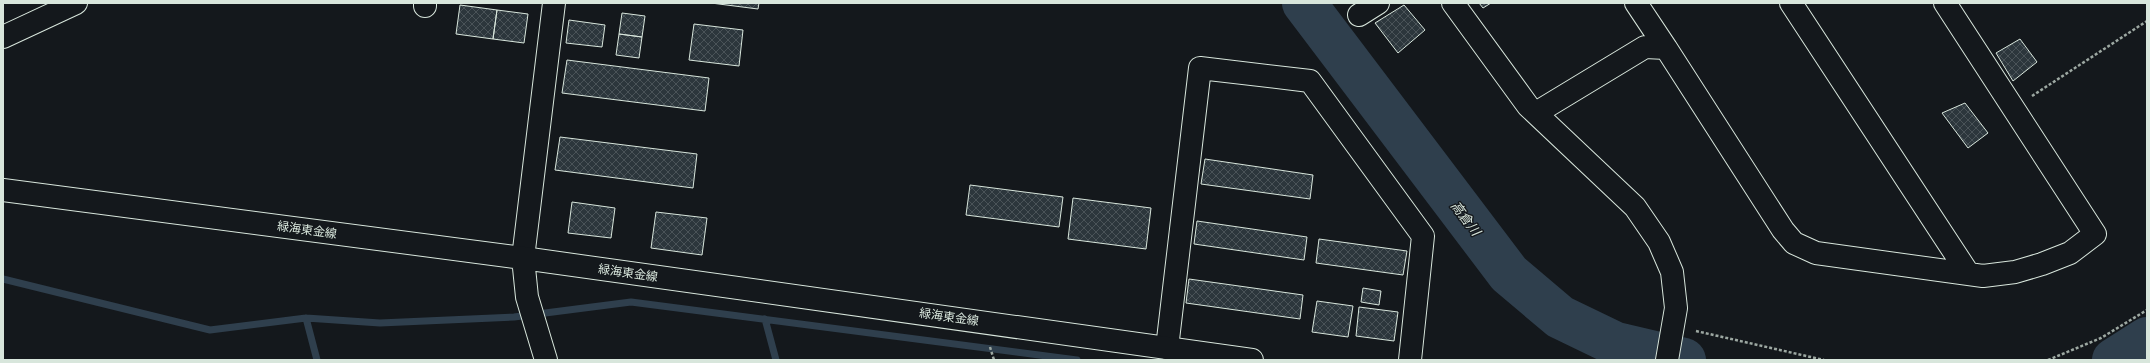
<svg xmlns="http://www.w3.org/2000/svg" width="2150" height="363" viewBox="0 0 2150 363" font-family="'PT Serif','Noto Sans JP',serif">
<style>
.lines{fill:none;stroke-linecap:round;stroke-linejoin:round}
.stream{stroke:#2f3f4d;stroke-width:7}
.river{stroke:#2f3f4d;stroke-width:44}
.building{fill:url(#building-cross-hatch);stroke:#d8e6dc}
.minor-casing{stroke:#d8e6dc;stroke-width:24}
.major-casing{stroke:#d8e6dc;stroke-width:24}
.path{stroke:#9da8a2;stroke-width:2.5;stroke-dasharray:3 2;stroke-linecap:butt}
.minor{stroke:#14181c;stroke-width:22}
.major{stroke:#14181c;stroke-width:22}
.labels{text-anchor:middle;stroke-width:3;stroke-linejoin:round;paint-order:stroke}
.street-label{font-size:12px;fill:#d8e6dc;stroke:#14181c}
.water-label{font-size:13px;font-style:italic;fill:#d8e6dc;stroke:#14181c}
</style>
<defs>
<pattern id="building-cross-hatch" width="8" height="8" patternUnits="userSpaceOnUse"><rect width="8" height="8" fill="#2c363c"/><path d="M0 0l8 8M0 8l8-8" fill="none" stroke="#4a5358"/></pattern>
</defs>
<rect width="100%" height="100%" fill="#14181c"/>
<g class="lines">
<!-- stream -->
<path class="stream" d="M 3,279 L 210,330 L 306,318
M 765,319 L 776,360
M 317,360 L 306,318 L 380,323 L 514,317 L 631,302 L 1077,360"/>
<!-- river -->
<path class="river" d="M 1304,3 L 1509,274 L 1560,317 L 1616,344 L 1684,360
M 2114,360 L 2147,339"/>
</g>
<!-- building -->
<path class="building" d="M 711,3 L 759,3 L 758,9 Z
M 1479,3 L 1491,3 L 1483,8 Z
M 460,5 L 497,10 L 493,39 L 456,34 Z
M 1404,5 L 1425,30 L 1398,53 L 1375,23 Z
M 497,10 L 528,14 L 524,43 L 493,39 Z
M 622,13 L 645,16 L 642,37 L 619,34 Z
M 569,20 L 605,25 L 602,47 L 566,43 Z
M 694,24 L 743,30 L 739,66 L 689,60 Z
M 619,34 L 642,37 L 639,58 L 616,55 Z
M 2020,39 L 2037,62 L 2013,81 L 1996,53 Z
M 567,60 L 709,78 L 705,111 L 562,93 Z
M 1965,103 L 1988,133 L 1968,148 L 1942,113 Z
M 560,137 L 697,154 L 693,188 L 555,170 Z
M 1205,159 L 1313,175 L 1310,199 L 1201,184 Z
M 970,185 L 1063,197 L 1059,227 L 966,215 Z
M 1073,198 L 1151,208 L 1146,249 L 1068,239 Z
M 572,202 L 615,208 L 611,238 L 568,233 Z
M 656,212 L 707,218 L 702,255 L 651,248 Z
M 1197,221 L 1307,237 L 1304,260 L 1194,244 Z
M 1319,239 L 1407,251 L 1403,275 L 1316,263 Z
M 1189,279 L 1303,295 L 1300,319 L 1186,303 Z
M 1363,288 L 1381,291 L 1379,305 L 1361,302 Z
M 1317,301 L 1353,306 L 1348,337 L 1312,332 Z
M 1359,307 L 1398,312 L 1394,341 L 1356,336 Z"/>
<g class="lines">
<!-- minor casing -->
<g class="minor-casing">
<path id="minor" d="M 1453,3 L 1528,106 L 1635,207 L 1659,242 L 1672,272 L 1676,308 L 1667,360
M 1636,3 L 1666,48
M 1791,3 L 1968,273
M 425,6 L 425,3
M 1359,15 L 1378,3
M 3,37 L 76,3
M 1536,113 L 1645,47 L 1666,48 L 1783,230 L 1794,243 L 1816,253 L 1983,276 L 2015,272 L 2042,264 L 2070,253 L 2095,234 L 1945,3
M 523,258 L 554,3
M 1167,348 L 1200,68 L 1310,81 L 1423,236 L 1410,360"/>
</g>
<!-- major casing -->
<g class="major-casing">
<path id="major" d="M 3,190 L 523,258 L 1252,360
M 523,258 L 527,297 L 546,360"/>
</g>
<!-- path -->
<path class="path" d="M 2032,96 L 2147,21
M 1696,331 L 1824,360
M 990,347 L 994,360
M 2048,360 L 2101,338 L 2147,310"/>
<!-- minor -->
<use href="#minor" class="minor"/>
<!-- major -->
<use href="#major" class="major"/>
</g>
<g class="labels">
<!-- street labels -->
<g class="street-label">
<text transform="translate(307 230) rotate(8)" y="4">緑海東金線</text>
<text transform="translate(628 273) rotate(8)" y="4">緑海東金線</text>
<text transform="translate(949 317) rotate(8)" y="4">緑海東金線</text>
</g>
<!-- water labels -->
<g class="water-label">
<text transform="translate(1466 218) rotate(53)" y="5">高倉川</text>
</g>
</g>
<!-- border -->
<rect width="2150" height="363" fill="none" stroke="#d8e6dc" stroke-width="8"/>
</svg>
